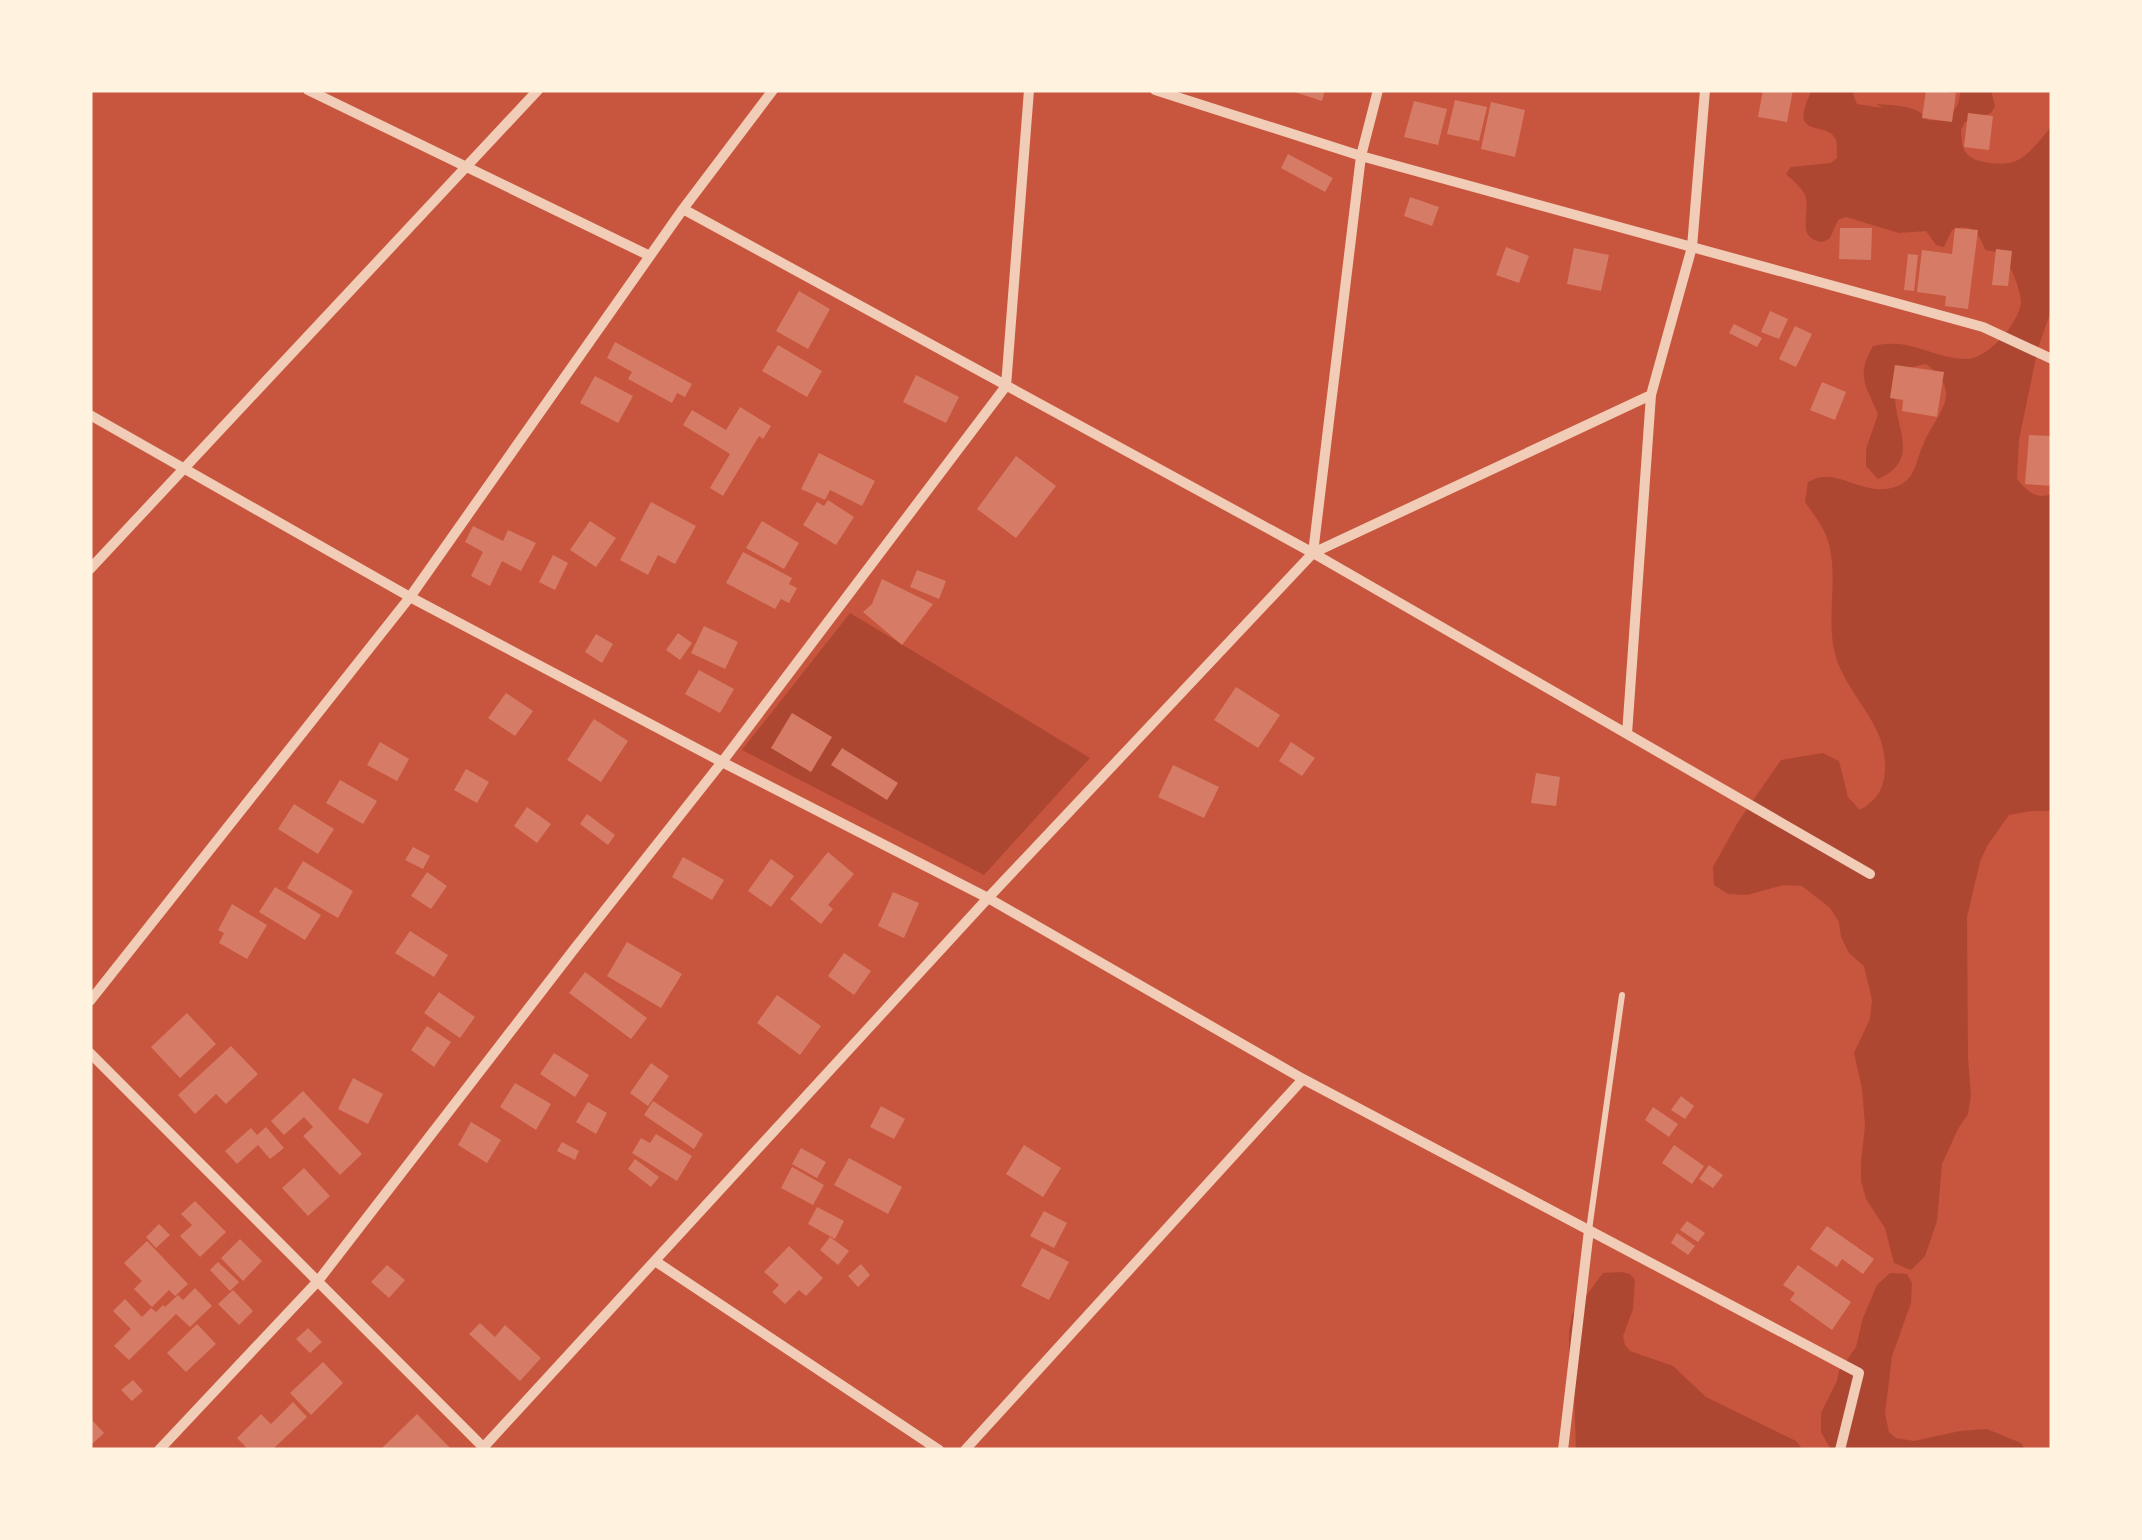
<svg xmlns="http://www.w3.org/2000/svg" width="2142" height="1540" viewBox="0 0 2142 1540" font-family="Raleway,sans-serif">
<style>
.green{fill:#ae4732}
.building{fill:#d67c66}
.lines{fill:none;stroke-linecap:round;stroke-linejoin:round}
.service{stroke:#f1ccb7;stroke-width:6}
.minor{stroke:#f1ccb7;stroke-width:10}
</style>
<rect width="100%" height="100%" fill="#c8553d"/>
<!-- green -->
<path class="green" d="M 1812,90 L 1854,90 L 1853,94 L 1857,104 L 1883,108 L 1876,104 C 1894,106 1917,104 1928,120 L 1947,121 L 1958,104 L 1961,90 L 1991,90 L 1995,106 L 1991,113 L 1965,122 L 1961,130 C 1962,138 1961,148 1967,154 C 1976,164 2004,166 2016,161 C 2030,155 2042,137 2052,126 L 2052,308 L 2038,348 L 2019,440 L 2017,479 C 2026,490 2036,500 2052,494 L 2052,811 L 2032,811 L 2009,815 L 1987,846 L 1980,862 L 1967,917 L 1968,1058 L 1971,1096 L 1968,1114 L 1958,1129 L 1942,1164 L 1937,1221 L 1925,1256 L 1911,1270 L 1894,1263 L 1885,1228 L 1866,1199 L 1861,1181 L 1861,1162 L 1865,1126 L 1862,1088 L 1854,1053 L 1870,1019 L 1872,1000 L 1864,966 L 1849,953 L 1841,937 L 1839,922 L 1830,908 L 1802,886 L 1784,885 L 1747,895 L 1728,894 L 1714,885 L 1713,867 L 1738,822 L 1781,760 L 1823,753 L 1839,761 L 1848,797 L 1860,810 C 1877,800 1885,788 1885,767 C 1886,725 1852,700 1838,663 C 1824,626 1838,586 1830,549 C 1827,531 1815,516 1805,502 L 1808,482 C 1813,480 1817,477 1823,477 C 1844,474 1871,499 1900,485 C 1916,477 1916,460 1923,445 C 1936,413 1966,394 1926,364 L 1908,368 C 1905,373 1900,377 1898,382 C 1884,417 1929,456 1878,479 L 1866,466 L 1866,449 L 1878,414 C 1865,384 1856,376 1873,346 C 1911,337 1929,357 1964,359 C 1986,361 2018,325 2021,303 C 2022,292 2009,262 2002,253 L 1985,250 C 1979,233 1971,222 1952,230 L 1944,247 L 1936,245 L 1926,231 L 1899,233 L 1846,217 L 1838,220 L 1830,238 L 1823,242 C 1793,238 1813,211 1804,193 C 1800,186 1791,179 1786,174 L 1791,167 L 1831,163 L 1837,158 C 1837,155 1837,142 1836,140 C 1827,119 1786,142 1812,90 Z
M 850,613 L 1090,758 L 984,875 L 742,750 Z
M 1621,1272 L 1630,1274 L 1635,1280 L 1633,1309 L 1623,1336 L 1625,1345 L 1630,1351 L 1673,1366 L 1706,1397 L 1796,1441 L 1803,1450 L 1576,1450 L 1574,1388 L 1569,1371 L 1569,1332 L 1572,1315 L 1603,1273 Z
M 1890,1273 L 1907,1274 L 1912,1283 L 1911,1303 L 1892,1356 L 1885,1414 L 1889,1432 L 1896,1438 L 1914,1441 L 1960,1431 L 1987,1429 L 2021,1443 L 2025,1450 L 1831,1450 L 1821,1432 L 1821,1413 L 1837,1381 L 1839,1371 L 1856,1347 L 1863,1318 L 1877,1285 Z"/>
<!-- building -->
<path class="building" d="M 1288,90 L 1325,90 L 1322,101 Z
M 1763,90 L 1793,90 L 1787,122 L 1758,117 Z
M 1926,90 L 1956,93 L 1952,122 L 1922,118 Z
M 1455,100 L 1487,107 L 1479,141 L 1447,134 Z
M 1414,101 L 1447,109 L 1438,145 L 1404,137 Z
M 1491,102 L 1525,110 L 1515,157 L 1481,149 Z
M 1968,113 L 1993,116 L 1989,150 L 1964,147 Z
M 1288,154 L 1333,178 L 1325,192 L 1281,168 Z
M 1410,197 L 1439,207 L 1432,226 L 1404,216 Z
M 1840,228 L 1872,228 L 1871,260 L 1839,259 Z
M 1955,228 L 1978,230 L 1968,309 L 1945,306 L 1946,296 L 1917,292 L 1922,250 L 1952,254 Z
M 1506,247 L 1529,256 L 1519,283 L 1496,275 Z
M 1574,248 L 1609,255 L 1601,291 L 1567,284 Z
M 1996,249 L 2012,251 L 2008,286 L 1992,285 Z
M 1908,254 L 1918,255 L 1914,291 L 1904,290 Z
M 799,291 L 830,309 L 808,349 L 776,331 Z
M 1770,311 L 1788,319 L 1779,339 L 1761,332 Z
M 1734,324 L 1762,338 L 1757,347 L 1729,333 Z
M 1795,326 L 1812,334 L 1796,367 L 1779,359 Z
M 615,342 L 692,384 L 685,397 L 677,393 L 672,403 L 628,379 L 632,372 L 607,358 Z
M 778,345 L 822,371 L 807,397 L 762,371 Z
M 1895,365 L 1944,372 L 1937,417 L 1902,411 L 1903,400 L 1890,398 Z
M 916,375 L 959,397 L 946,423 L 903,402 Z
M 595,376 L 633,396 L 618,423 L 580,403 Z
M 1822,382 L 1846,392 L 1835,420 L 1810,410 Z
M 740,407 L 771,426 L 763,439 L 759,436 L 723,496 L 710,488 L 730,454 L 683,425 L 692,410 L 726,430 Z
M 2029,435 L 2052,436 L 2052,486 L 2025,484 Z
M 819,453 L 875,481 L 862,506 L 830,490 L 825,500 L 801,489 Z
M 1016,456 L 1056,486 L 1016,538 L 977,509 Z
M 828,500 L 854,517 L 836,545 L 803,525 L 817,502 L 824,506 Z
M 651,502 L 696,526 L 675,564 L 658,555 L 648,575 L 620,560 Z
M 590,521 L 616,538 L 596,567 L 570,550 Z
M 762,521 L 799,543 L 784,569 L 746,548 Z
M 473,526 L 503,541 L 508,530 L 536,543 L 521,571 L 502,561 L 490,586 L 471,576 L 483,552 L 465,542 Z
M 743,552 L 792,578 L 789,584 L 797,588 L 789,603 L 781,599 L 775,609 L 726,583 Z
M 553,555 L 568,563 L 555,590 L 539,582 Z
M 917,570 L 946,581 L 939,599 L 910,587 Z
M 882,579 L 933,604 L 902,645 L 863,612 L 872,604 Z
M 704,626 L 738,642 L 725,669 L 691,653 Z
M 678,633 L 692,643 L 680,660 L 666,650 Z
M 596,634 L 613,644 L 602,663 L 585,652 Z
M 699,670 L 734,689 L 720,713 L 685,694 Z
M 1236,687 L 1280,715 L 1258,748 L 1214,720 Z
M 506,693 L 533,711 L 515,736 L 488,718 Z
M 792,713 L 832,737 L 811,772 L 771,748 Z
M 594,719 L 628,741 L 601,782 L 567,760 Z
M 380,742 L 409,759 L 397,781 L 367,765 Z
M 1291,742 L 1315,758 L 1302,776 L 1279,761 Z
M 842,748 L 898,783 L 887,800 L 831,765 Z
M 1173,765 L 1219,787 L 1204,818 L 1158,797 Z
M 466,769 L 489,782 L 477,803 L 454,790 Z
M 1536,773 L 1560,777 L 1556,806 L 1531,803 Z
M 340,780 L 377,801 L 363,824 L 326,803 Z
M 294,804 L 334,829 L 318,854 L 278,829 Z
M 527,807 L 551,824 L 537,843 L 514,826 Z
M 587,814 L 615,835 L 608,845 L 580,824 Z
M 413,847 L 430,856 L 423,869 L 405,860 Z
M 828,852 L 854,874 L 828,905 L 833,909 L 821,924 L 790,899 Z
M 683,857 L 724,880 L 712,900 L 672,877 Z
M 771,859 L 794,876 L 771,907 L 748,891 Z
M 303,861 L 353,891 L 338,918 L 287,888 Z
M 427,872 L 447,886 L 431,909 L 411,896 Z
M 275,887 L 321,915 L 305,940 L 259,912 Z
M 893,892 L 919,903 L 904,938 L 878,926 Z
M 232,904 L 267,925 L 247,959 L 219,943 L 224,933 L 218,930 Z
M 410,931 L 448,955 L 434,977 L 395,953 Z
M 627,942 L 682,974 L 661,1008 L 607,976 Z
M 844,953 L 871,971 L 854,995 L 828,976 Z
M 585,972 L 647,1018 L 631,1039 L 569,993 Z
M 439,992 L 475,1017 L 460,1038 L 424,1013 Z
M 777,995 L 821,1026 L 800,1055 L 757,1023 Z
M 187,1013 L 216,1044 L 180,1078 L 151,1047 Z
M 427,1026 L 451,1042 L 434,1067 L 411,1050 Z
M 231,1046 L 258,1074 L 226,1104 L 216,1094 L 195,1114 L 178,1095 Z
M 554,1053 L 589,1075 L 575,1097 L 540,1074 Z
M 651,1063 L 669,1076 L 648,1106 L 630,1093 Z
M 353,1078 L 383,1094 L 368,1124 L 338,1109 Z
M 515,1083 L 551,1104 L 536,1130 L 500,1107 Z
M 303,1091 L 362,1154 L 340,1175 L 303,1136 L 313,1127 L 304,1117 L 284,1135 L 271,1121 Z
M 1681,1096 L 1694,1106 L 1685,1119 L 1671,1110 Z
M 653,1101 L 703,1134 L 694,1149 L 644,1115 Z
M 588,1102 L 607,1113 L 596,1134 L 576,1122 Z
M 881,1106 L 905,1119 L 894,1139 L 870,1127 Z
M 1653,1107 L 1678,1124 L 1669,1137 L 1645,1120 Z
M 471,1122 L 501,1140 L 487,1163 L 458,1145 Z
M 266,1127 L 284,1148 L 270,1159 L 258,1145 L 237,1164 L 225,1151 L 251,1128 L 257,1135 Z
M 656,1134 L 692,1156 L 677,1181 L 632,1153 L 641,1138 L 650,1143 Z
M 562,1142 L 579,1151 L 575,1160 L 557,1151 Z
M 1024,1145 L 1061,1168 L 1043,1197 L 1006,1174 Z
M 1674,1145 L 1704,1166 L 1692,1184 L 1662,1163 Z
M 801,1148 L 826,1162 L 817,1178 L 792,1164 Z
M 849,1158 L 902,1187 L 888,1214 L 834,1185 Z
M 635,1159 L 659,1177 L 651,1187 L 628,1169 Z
M 1709,1165 L 1723,1175 L 1713,1188 L 1699,1179 Z
M 792,1167 L 824,1185 L 813,1205 L 781,1188 Z
M 304,1168 L 330,1196 L 308,1216 L 282,1188 Z
M 195,1201 L 226,1232 L 200,1257 L 180,1236 L 192,1225 L 181,1214 Z
M 817,1207 L 844,1221 L 835,1239 L 808,1224 Z
M 1044,1211 L 1067,1223 L 1054,1248 L 1030,1236 Z
M 1687,1221 L 1705,1233 L 1698,1242 L 1680,1230 Z
M 159,1224 L 170,1235 L 156,1248 L 146,1237 Z
M 1827,1226 L 1874,1259 L 1863,1274 L 1842,1259 L 1837,1267 L 1810,1249 Z
M 1677,1233 L 1695,1246 L 1688,1255 L 1671,1243 Z
M 830,1237 L 849,1251 L 838,1265 L 820,1250 Z
M 240,1239 L 262,1261 L 243,1281 L 221,1258 Z
M 147,1241 L 188,1284 L 175,1296 L 169,1290 L 152,1307 L 134,1289 L 142,1281 L 124,1263 Z
M 789,1246 L 823,1278 L 806,1296 L 799,1290 L 785,1304 L 772,1292 L 779,1285 L 764,1272 Z
M 1042,1248 L 1069,1262 L 1049,1300 L 1021,1286 Z
M 218,1262 L 239,1282 L 230,1291 L 210,1270 Z
M 861,1264 L 870,1275 L 858,1287 L 848,1276 Z
M 387,1265 L 405,1280 L 389,1298 L 371,1282 Z
M 1798,1265 L 1851,1302 L 1832,1330 L 1790,1300 L 1795,1293 L 1783,1285 Z
M 195,1288 L 212,1306 L 190,1327 L 176,1314 L 129,1360 L 114,1346 L 131,1329 L 113,1311 L 125,1299 L 142,1317 L 151,1308 L 156,1312 L 163,1305 L 165,1307 L 178,1295 L 183,1300 Z
M 233,1290 L 253,1311 L 239,1325 L 218,1304 Z
M 480,1323 L 495,1337 L 505,1325 L 541,1358 L 520,1381 L 469,1334 Z
M 197,1324 L 216,1344 L 186,1372 L 167,1353 Z
M 308,1328 L 322,1342 L 310,1353 L 296,1339 Z
M 323,1362 L 343,1383 L 311,1415 L 290,1393 Z
M 133,1380 L 143,1391 L 132,1401 L 121,1390 Z
M 293,1402 L 307,1417 L 272,1450 L 249,1450 L 237,1438 L 261,1414 L 271,1424 Z
M 417,1414 L 452,1450 L 380,1450 Z
M 90,1418 L 104,1433 L 90,1446 Z"/>
<g class="lines">
<!-- service -->
<path class="service" d="M 1589,1230 L 1622,995"/>
<!-- minor -->
<path class="minor" d="M 308,90 L 650,256
M 1155,90 L 1361,156 L 1983,327 L 2052,359
M 683,209 L 1313,553 L 1870,874
M 90,415 L 410,597 L 722,762 L 988,898 L 1303,1079 L 1859,1373 L 1840,1450
M 1313,553 L 1361,156 L 1378,90
M 90,569 L 538,90
M 1627,734 L 1651,395
M 90,1001 L 410,597 L 683,209 L 773,90
M 90,1053 L 486,1450
M 655,1261 L 939,1450
M 159,1450 L 318,1281 L 575,948 L 722,762 L 1006,386 L 1029,90
M 481,1450 L 988,898 L 1313,553 L 1651,395 L 1692,247 L 1705,90
M 965,1450 L 1303,1079
M 1563,1450 L 1589,1230"/>
</g>
<!-- border -->
<rect width="2142" height="1540" fill="none" stroke="#fff3e0" stroke-width="185"/>
</svg>
